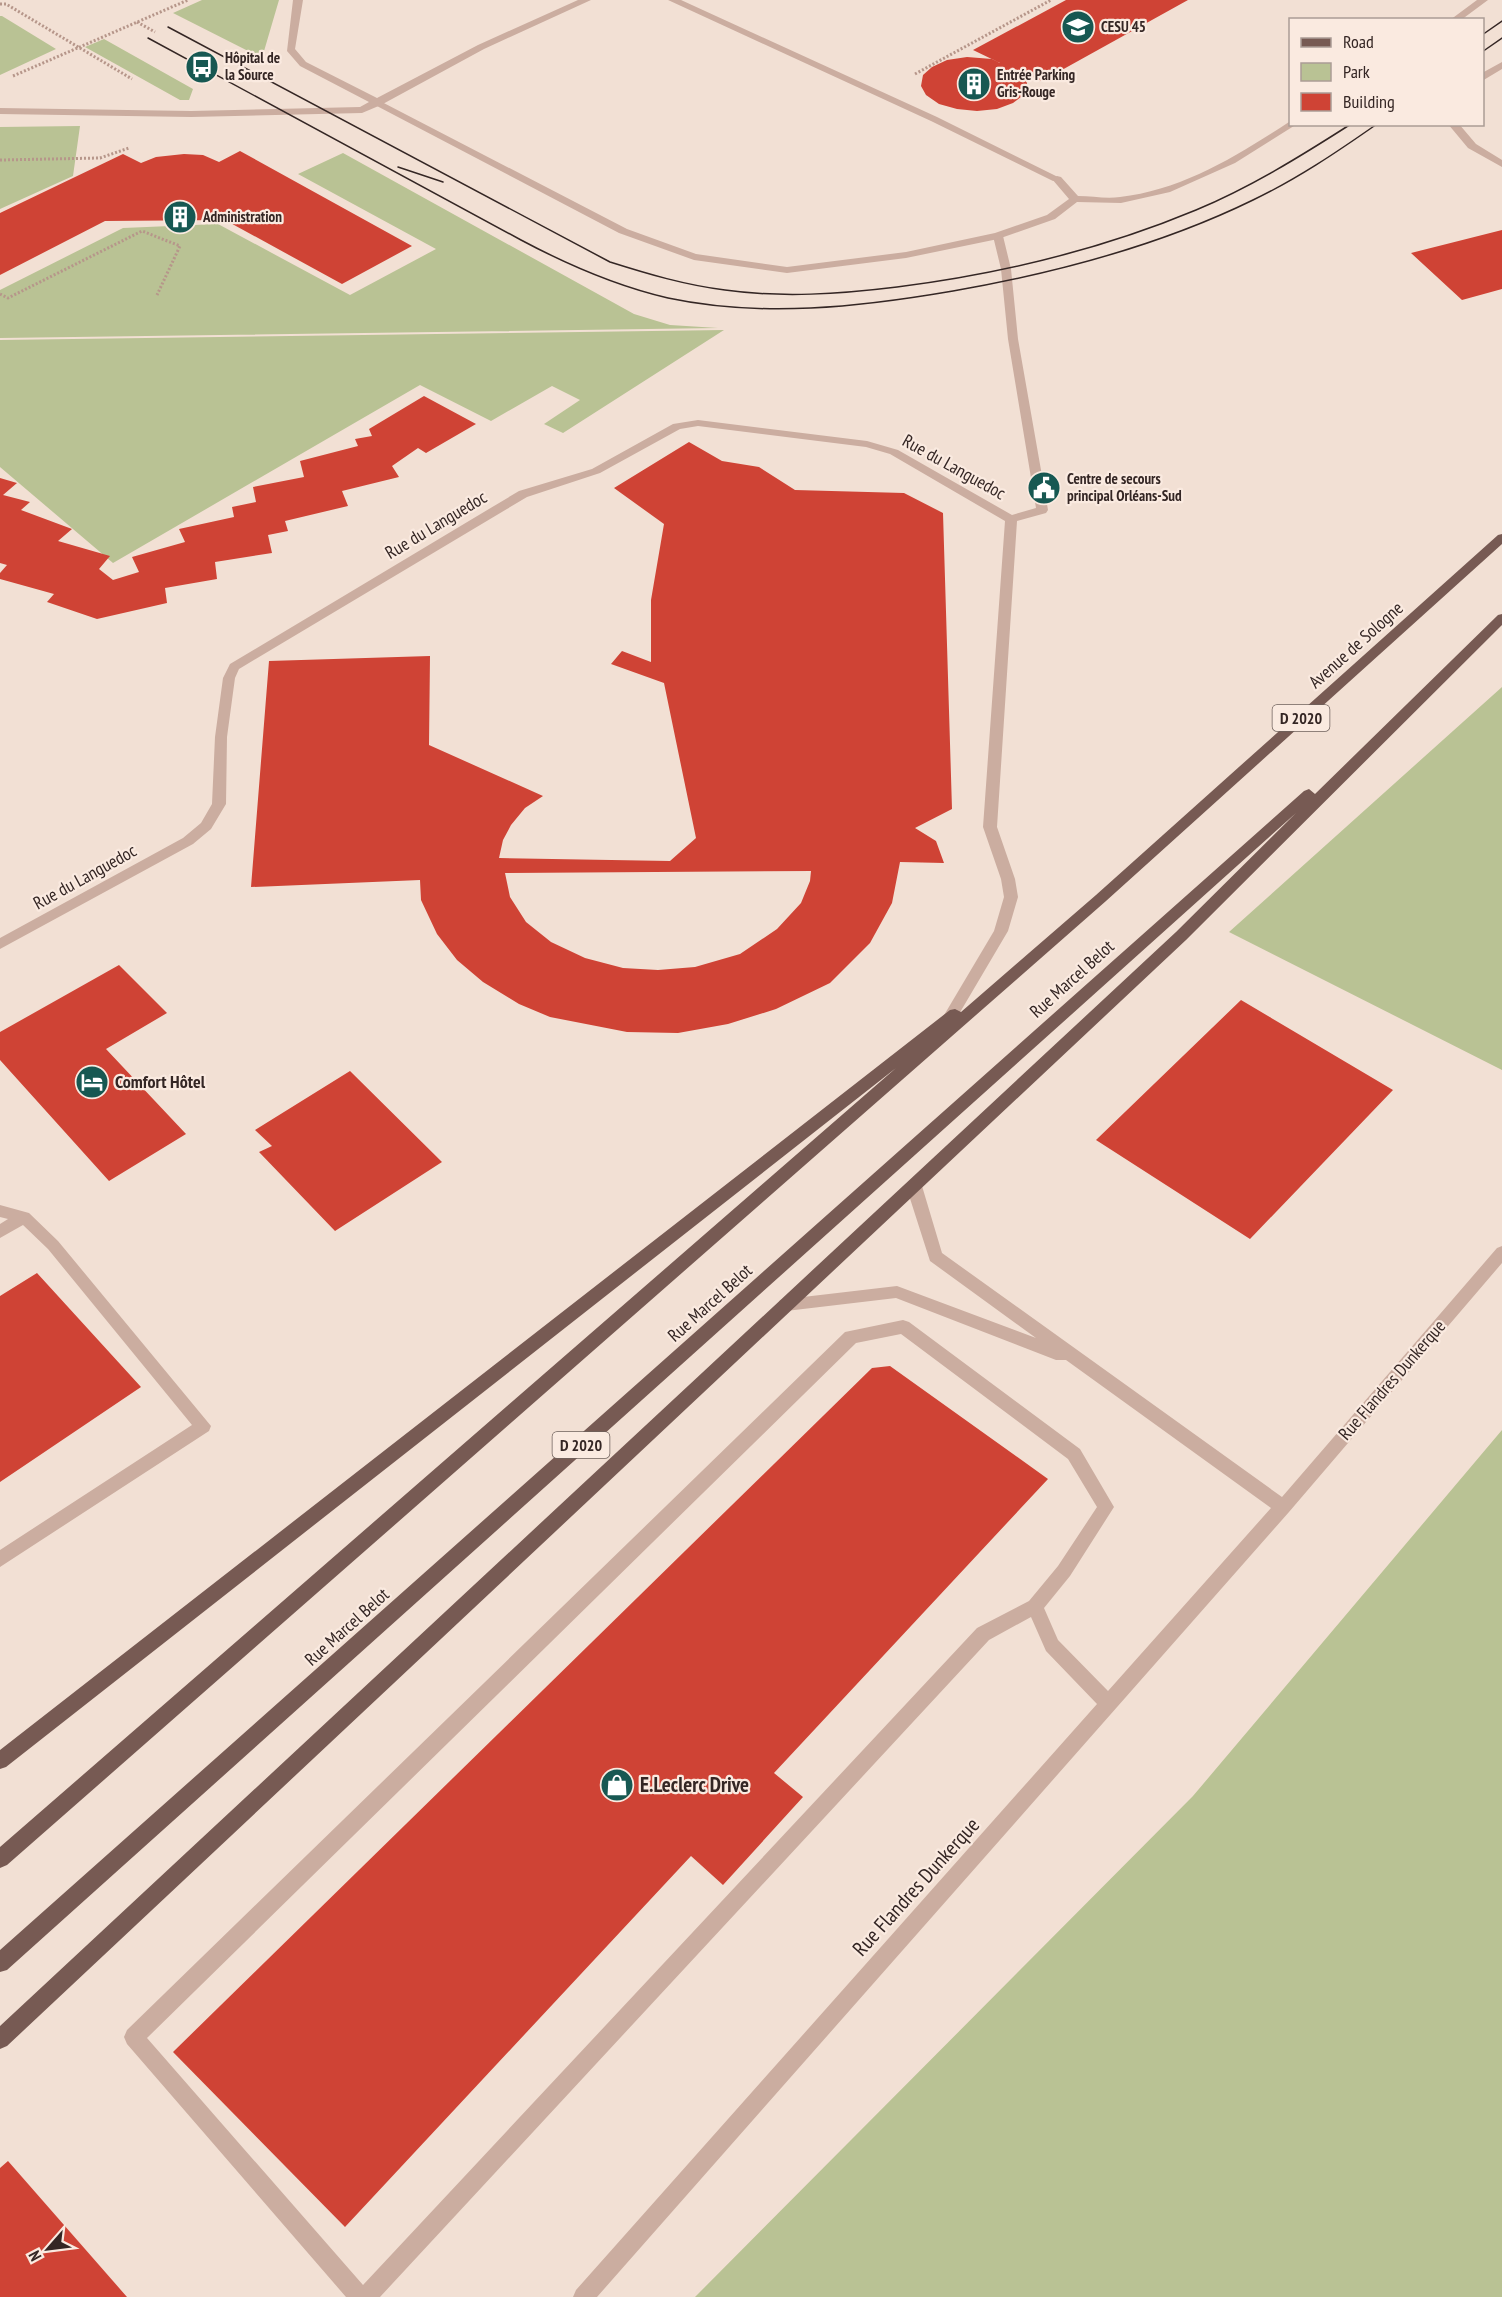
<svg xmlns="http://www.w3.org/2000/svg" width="1502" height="2297" viewBox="0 0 1502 2297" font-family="'PT Sans Narrow',sans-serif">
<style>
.green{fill:#b9c294}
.building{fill:#cf4335;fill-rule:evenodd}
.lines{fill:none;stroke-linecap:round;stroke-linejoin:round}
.path{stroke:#b6968a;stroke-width:3;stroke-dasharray:2 2;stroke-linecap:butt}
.service{fill:#cbada0;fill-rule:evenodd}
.minor{fill:#cbada0;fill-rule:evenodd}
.primary{fill:#775a53;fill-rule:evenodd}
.tram{stroke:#342624;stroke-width:1.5}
.labels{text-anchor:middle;stroke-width:4.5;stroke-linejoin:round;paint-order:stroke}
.far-poi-label{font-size:15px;font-weight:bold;fill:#342624;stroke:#faeae0;text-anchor:start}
.shield{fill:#faeae0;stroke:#6f615c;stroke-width:1.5}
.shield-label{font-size:16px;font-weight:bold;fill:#342624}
.street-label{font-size:18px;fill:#342624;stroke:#faeae0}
.poi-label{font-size:18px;font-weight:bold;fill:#342624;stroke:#faeae0;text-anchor:start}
.near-poi-label{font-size:21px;font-weight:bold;fill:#342624;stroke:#faeae0;text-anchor:start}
.near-street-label{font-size:21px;fill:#342624;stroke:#faeae0}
</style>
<rect width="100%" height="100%" fill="#f2e0d4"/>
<!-- green -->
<path class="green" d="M 202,0 L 279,0 L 262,58 L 173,13 Z
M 0,16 L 2,16 L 56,49 L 0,75 Z
M 104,39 L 193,89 L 189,100 L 180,100 L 85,47 Z
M 80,126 L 73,176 L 0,209 L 0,127 Z
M 343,153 L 634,314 L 670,325 L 718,328 L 0,338 L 0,290 L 123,228 L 218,224 L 350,295 L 436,249 L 298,174 Z
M 724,330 L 563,433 L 544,424 L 580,400 L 552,386 L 491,421 L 420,385 L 113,563 L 0,467 L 0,340 Z
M 1502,687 L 1502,1070 L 1229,932 Z
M 1502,1430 L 1502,2297 L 695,2297 L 1193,1796 Z"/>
<!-- building -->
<path class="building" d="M 1066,0 L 1188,0 L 1042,81 L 1010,67 L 1021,73 L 1027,83 L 1025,94 L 1013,103 L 997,109 L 977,111 L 957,109 L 939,104 L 926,95 L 921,86 L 923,75 L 932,67 L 947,60 L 967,57 L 992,59 L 1000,63 L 973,50 Z
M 240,151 L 412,246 L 342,284 L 225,220 L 105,221 L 0,275 L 0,213 L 123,154 L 141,163 L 156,157 L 184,154 L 203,155 L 219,162 Z
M 1502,230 L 1502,289 L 1462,300 L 1411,253 Z
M 424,396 L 476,424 L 426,453 L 418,448 L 392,466 L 399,477 L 342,491 L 348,506 L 285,521 L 288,531 L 268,535 L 272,553 L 215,562 L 217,579 L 165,588 L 167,603 L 97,619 L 47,602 L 54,594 L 0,579 L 0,573 L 7,565 L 0,563 L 0,478 L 17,483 L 3,495 L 30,502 L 21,510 L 72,529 L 58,541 L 110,556 L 99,569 L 113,580 L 139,572 L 132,557 L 185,542 L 179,529 L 234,517 L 232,507 L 256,502 L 253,487 L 304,477 L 300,461 L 358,446 L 355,439 L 372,436 L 369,429 Z
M 689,442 L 722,461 L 759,467 L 795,490 L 904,493 L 943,513 L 952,809 L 915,828 L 936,841 L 944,863 L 900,862 L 892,903 L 870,943 L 830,983 L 776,1009 L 728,1024 L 678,1033 L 627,1032 L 550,1017 L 519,1004 L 483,982 L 457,960 L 437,934 L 421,900 L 420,880 L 251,887 L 269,661 L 430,656 L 429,745 L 543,796 L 525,808 L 511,825 L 503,840 L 499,858 L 670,861 L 696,838 L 664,683 L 611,664 L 622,651 L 651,662 L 651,600 L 664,524 L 614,488 ZM 811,871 L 810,881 L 801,903 L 777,929 L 740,954 L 695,967 L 658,970 L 623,968 L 585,958 L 551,942 L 526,922 L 510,897 L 505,873 Z
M 119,965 L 167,1013 L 106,1049 L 186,1134 L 109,1181 L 0,1060 L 0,1032 Z
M 1241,1000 L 1393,1090 L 1250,1239 L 1096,1140 Z
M 350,1071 L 442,1162 L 335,1231 L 259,1152 L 272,1146 L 255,1130 Z
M 37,1273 L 141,1387 L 0,1482 L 0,1296 Z
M 890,1366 L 1048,1479 L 774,1773 L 803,1797 L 723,1885 L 691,1856 L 345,2227 L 173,2052 L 872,1368 Z
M 8,2161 L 127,2297 L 0,2297 L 0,2168 Z"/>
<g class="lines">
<!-- path -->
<path class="path" d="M 0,4 L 6,4 L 132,79
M 137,22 L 155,32
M 915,74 L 1051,0
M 13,76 L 188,0
M 0,160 L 100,158 L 129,148
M 0,294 L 8,298 L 142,231 L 180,246 L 157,295"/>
<!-- service -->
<path class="service" d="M 293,0 L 303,0 L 295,49 L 306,62 L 377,98 L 478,45 L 578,0 L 591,0 L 484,49 L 381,105 L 362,113 L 191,117 L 0,114 L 0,108 L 191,111 L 360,107 L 369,102 L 300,66 L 287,51 Z
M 668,0 L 681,0 L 937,117 L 1062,179 L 1053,181 L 931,121 Z
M 1502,62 L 1502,69 L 1482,81 L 1482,73 Z
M 1448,124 L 1459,124 L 1476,144 L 1502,160 L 1502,167 L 1468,148 Z
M 998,233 L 1003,236 L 1011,269 L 1018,339 L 1048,510 L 1046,513 L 1017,521 L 997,827 L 1015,879 L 1018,897 L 1008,931 L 949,1031 L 944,1032 L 937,1027 L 994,931 L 1004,897 L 1001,879 L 983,827 L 1005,521 L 890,454 L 866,447 L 698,426 L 680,429 L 600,473 L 527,497 L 239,669 L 235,678 L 227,737 L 226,804 L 211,829 L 193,844 L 0,949 L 0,938 L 183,838 L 201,823 L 212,804 L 215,737 L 223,678 L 230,664 L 519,491 L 592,469 L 673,424 L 698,420 L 867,441 L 898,450 L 1012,515 L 1036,508 L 1008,339 L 1001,269 L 993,236 Z
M 914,1180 L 919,1182 L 922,1186 L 942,1253 L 1282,1497 L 1497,1248 L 1502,1246 L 1502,1263 L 1289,1512 L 597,2297 L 573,2297 L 576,2290 L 1097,1704 L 1046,1651 L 1031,1617 L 989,1640 L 380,2297 L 346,2297 L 127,2044 L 124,2037 L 127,2030 L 845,1332 L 903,1320 L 909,1322 L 1080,1449 L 1114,1507 L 1070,1576 L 1044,1608 L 1058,1640 L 1108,1691 L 1271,1508 L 1066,1360 L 1056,1360 L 896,1298 L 786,1311 L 780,1310 L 778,1305 L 780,1300 L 786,1299 L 897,1286 L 1036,1338 L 930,1261 L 906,1186 L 909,1182 ZM 901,1334 L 1068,1459 L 1097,1507 L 1058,1566 L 1029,1601 L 977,1628 L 363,2285 L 147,2038 L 856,1343 Z
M 0,1205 L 29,1213 L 58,1241 L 211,1426 L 209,1431 L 0,1567 L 0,1550 L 192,1425 L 48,1249 L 23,1225 L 0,1238 L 0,1224 L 8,1219 L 0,1217 Z"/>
<!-- minor -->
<path class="minor" d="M 1477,0 L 1488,0 L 1461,20 L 1450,20 Z
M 378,100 L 627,229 L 696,254 L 787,267 L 906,252 L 995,233 L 1047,215 L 1069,199 L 1052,179 L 1057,176 L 1061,177 L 1078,196 C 1092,196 1106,199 1120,197 C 1182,190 1237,156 1289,122 L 1290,121 L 1290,124 L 1297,124 L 1235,163 L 1170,192 L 1121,203 L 1077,202 L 1055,219 L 998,239 L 906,258 L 787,273 L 694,260 L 619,233 L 375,105 L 373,103 Z"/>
<!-- primary -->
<path class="primary" d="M 1502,534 L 1502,544 L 1106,901 L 7,1865 L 0,1868 L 0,1847 L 896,1068 L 6,1767 L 0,1769 L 0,1750 L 950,1010 L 955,1009 L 961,1012 L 1096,895 L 1498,535 Z
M 1502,614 L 1502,625 L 1186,940 L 7,2046 L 0,2049 L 0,2026 L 1176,932 L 1296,813 L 7,1970 L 0,1972 L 0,1950 L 1304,791 L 1309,789 L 1315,794 L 1498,615 Z"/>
<!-- tram -->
<path class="tram" d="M 168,27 L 610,262 C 648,274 685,285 725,290 C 782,298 840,294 897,287 C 1000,274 1100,250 1196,210 C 1251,187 1301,156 1351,124
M 1482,35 L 1502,21
M 148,38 L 521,240 C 568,265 616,286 668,298 C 762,318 860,307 953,291 C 1056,273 1159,246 1253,200 C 1297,179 1337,152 1377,124
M 1482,52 L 1502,38
M 398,167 L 443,182"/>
</g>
<!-- icons -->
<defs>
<g id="university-disc" transform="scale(1.725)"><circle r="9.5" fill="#175852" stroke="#faeae0"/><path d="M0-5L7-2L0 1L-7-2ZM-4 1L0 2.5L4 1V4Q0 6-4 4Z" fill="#fff"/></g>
<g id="bus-disc" transform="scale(1.725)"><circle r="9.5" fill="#175852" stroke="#faeae0"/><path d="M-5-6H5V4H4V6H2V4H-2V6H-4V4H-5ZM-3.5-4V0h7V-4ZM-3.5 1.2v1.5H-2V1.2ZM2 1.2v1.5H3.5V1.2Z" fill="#fff"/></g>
<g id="building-disc" transform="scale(1.725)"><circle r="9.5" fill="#175852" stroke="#faeae0"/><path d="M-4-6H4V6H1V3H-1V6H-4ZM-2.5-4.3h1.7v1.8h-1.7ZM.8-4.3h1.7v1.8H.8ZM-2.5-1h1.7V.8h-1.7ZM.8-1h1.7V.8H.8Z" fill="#fff"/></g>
<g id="civic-disc" transform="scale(1.725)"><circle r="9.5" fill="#175852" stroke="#faeae0"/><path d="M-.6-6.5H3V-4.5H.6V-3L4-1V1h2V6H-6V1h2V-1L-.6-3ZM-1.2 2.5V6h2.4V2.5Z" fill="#fff"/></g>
<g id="hotel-disc" transform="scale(1.725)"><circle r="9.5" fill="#175852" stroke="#faeae0"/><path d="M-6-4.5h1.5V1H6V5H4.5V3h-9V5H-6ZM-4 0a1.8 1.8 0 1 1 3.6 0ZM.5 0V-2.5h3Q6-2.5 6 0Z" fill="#fff"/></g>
<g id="shop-disc" transform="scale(1.725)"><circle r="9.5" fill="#175852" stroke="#faeae0"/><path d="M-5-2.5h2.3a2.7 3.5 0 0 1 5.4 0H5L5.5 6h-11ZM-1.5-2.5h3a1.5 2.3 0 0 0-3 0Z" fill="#fff"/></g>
</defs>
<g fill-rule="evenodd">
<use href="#university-disc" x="1078" y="27"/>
<use href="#bus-disc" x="202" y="67"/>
<use href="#building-disc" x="974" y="84"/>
<use href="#building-disc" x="180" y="217"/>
<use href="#civic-disc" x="1044" y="488"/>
<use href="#hotel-disc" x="92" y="1082"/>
<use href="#shop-disc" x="617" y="1785"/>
</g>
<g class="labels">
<!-- far-poi labels -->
<g class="far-poi-label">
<text x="1101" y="32">CESU 45</text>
<text x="225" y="63">Hôpital de<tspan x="225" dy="17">la Source</tspan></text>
<text x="997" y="80">Entrée Parking<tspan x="997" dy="17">Gris-Rouge</tspan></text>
<text x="203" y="222">Administration</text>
<text x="1067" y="484">Centre de secours<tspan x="1067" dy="17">principal Orléans-Sud</tspan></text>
</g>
<!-- shield labels -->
<g class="shield">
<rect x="1272.5" y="705" width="57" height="26" rx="4.5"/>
<rect x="552.5" y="1432" width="57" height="26" rx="4.5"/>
</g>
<g class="shield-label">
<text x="1301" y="724">D 2020</text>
<text x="581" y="1451">D 2020</text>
</g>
<!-- street labels -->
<g class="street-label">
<text transform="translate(954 467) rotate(29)" y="6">Rue du Languedoc</text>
<text transform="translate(436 525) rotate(-31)" y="6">Rue du Languedoc</text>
<text transform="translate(1356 645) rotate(-42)" y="6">Avenue de Sologne</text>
<text transform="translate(85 877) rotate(-29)" y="6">Rue du Languedoc</text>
<text transform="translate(1072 979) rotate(-42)" y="6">Rue Marcel Belot</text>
<text transform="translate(710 1303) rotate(-42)" y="6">Rue Marcel Belot</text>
<text transform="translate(1392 1380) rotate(-49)" y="6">Rue Flandres Dunkerque</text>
<text transform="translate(347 1627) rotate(-42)" y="6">Rue Marcel Belot</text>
</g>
<!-- poi labels -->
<g class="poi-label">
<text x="115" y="1088">Comfort Hôtel</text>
</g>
<!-- near-poi labels -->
<g class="near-poi-label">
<text x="640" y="1792">E.Leclerc Drive</text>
</g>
<!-- near-street labels -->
<g class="near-street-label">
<text transform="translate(916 1887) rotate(-48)" y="7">Rue Flandres Dunkerque</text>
</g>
</g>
<!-- legend -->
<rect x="1289" y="18" width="195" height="108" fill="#faeae0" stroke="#ab9c95" stroke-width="1.5"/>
<rect x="1301" y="38" width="30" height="9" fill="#775a53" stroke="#ab9c95" stroke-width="1.5"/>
<text x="1343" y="48" font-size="18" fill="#342624">Road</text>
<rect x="1301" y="63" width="30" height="18" fill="#b9c294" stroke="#ab9c95" stroke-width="1.5"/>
<text x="1343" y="78" font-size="18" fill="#342624">Park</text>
<rect x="1301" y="93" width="30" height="18" fill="#cf4335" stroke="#ab9c95" stroke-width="1.5"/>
<text x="1343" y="108" font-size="18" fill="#342624">Building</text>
<!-- north arrow -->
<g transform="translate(48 2249) rotate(242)" stroke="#faeae0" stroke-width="4.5" paint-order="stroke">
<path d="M0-4.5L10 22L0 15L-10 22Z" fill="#342624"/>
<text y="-9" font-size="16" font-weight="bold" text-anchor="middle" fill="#342624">N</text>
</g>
</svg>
